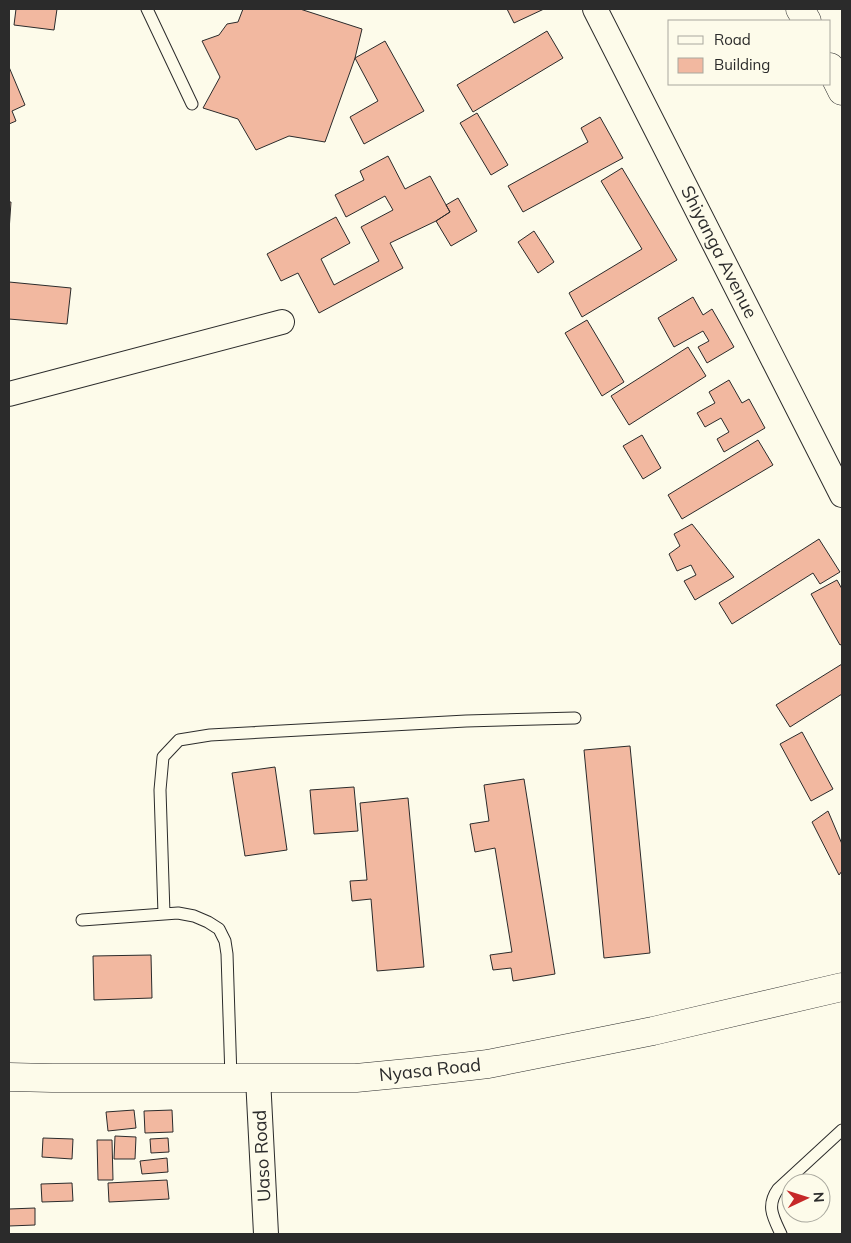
<svg xmlns="http://www.w3.org/2000/svg" width="851" height="1243" viewBox="0 0 851 1243" font-family="Mulish,sans-serif">
<style>
.building{fill:#f2b8a0;stroke:#2b2b2b}
.lines{fill:none;stroke-linecap:round;stroke-linejoin:round}
.lane-casing{stroke:#2b2b2b;stroke-width:13}
.street-casing{stroke:#2b2b2b;stroke-width:26}
.secondary-casing{stroke:#2b2b2b;stroke-width:29}
.lane{stroke:#fdfbea;stroke-width:11}
.street{stroke:#fdfbea;stroke-width:24}
.secondary{stroke:#fdfbea;stroke-width:28}
.labels{text-anchor:middle;stroke-width:4;stroke-linejoin:round;paint-order:stroke}
.street-label{font-size:18px;fill:#2b2b2b;stroke:#fdfbea}
</style>
<rect width="100%" height="100%" fill="#fdfbea"/>
<!-- building -->
<path class="building" d="M 16,9 L 57,9 L 54,30 L 14,25 Z
M 243,9 L 300,9 L 362,29 L 355,58 L 325,142 L 289,136 L 256,150 L 238,119 L 203,108 L 220,77 L 202,41 L 219,35 L 227,24 L 238,22 Z
M 507,9 L 544,9 L 514,23 Z
M 547,31 L 563,58 L 473,112 L 457,85 Z
M 385,41 L 424,111 L 364,144 L 350,117 L 378,101 L 355,58 Z
M 9,67 L 25,105 L 12,111 L 16,121 L 9,124 Z
M 477,113 L 508,165 L 491,175 L 460,123 Z
M 600,117 L 623,158 L 523,212 L 508,186 L 588,142 L 581,128 Z
M 388,156 L 405,189 L 430,176 L 450,212 L 436,221 L 390,243 L 403,268 L 319,313 L 298,273 L 281,281 L 267,254 L 336,217 L 350,243 L 321,259 L 334,285 L 379,261 L 361,227 L 393,210 L 385,196 L 346,217 L 335,195 L 364,180 L 360,171 Z
M 622,168 L 677,260 L 582,317 L 569,293 L 642,249 L 601,181 Z
M 458,198 L 477,231 L 451,246 L 436,221 L 450,212 L 446,205 Z
M 9,202 L 11,202 L 9,231 Z
M 534,231 L 554,262 L 538,273 L 518,242 Z
M 9,282 L 71,288 L 67,324 L 9,319 Z
M 693,297 L 703,315 L 712,309 L 734,347 L 707,363 L 698,347 L 709,341 L 703,331 L 674,347 L 658,318 Z
M 587,320 L 624,382 L 602,396 L 565,333 Z
M 688,347 L 706,376 L 629,425 L 611,396 Z
M 729,380 L 742,403 L 749,399 L 765,428 L 724,452 L 717,439 L 729,432 L 721,418 L 705,427 L 697,413 L 715,403 L 709,392 Z
M 642,435 L 661,468 L 643,479 L 623,446 Z
M 758,440 L 773,465 L 682,519 L 668,495 Z
M 692,524 L 734,577 L 695,600 L 684,581 L 696,575 L 691,565 L 677,571 L 669,554 L 680,546 L 674,534 Z
M 819,539 L 840,572 L 820,584 L 813,573 L 732,624 L 719,603 Z
M 837,580 L 842,589 L 842,644 L 840,645 L 811,594 Z
M 842,664 L 842,694 L 790,727 L 776,705 Z
M 802,732 L 833,789 L 811,801 L 780,744 Z
M 630,746 L 650,953 L 604,958 L 584,750 Z
M 275,767 L 287,850 L 245,856 L 232,773 Z
M 524,779 L 555,974 L 513,981 L 511,968 L 493,970 L 490,955 L 512,952 L 495,848 L 475,852 L 470,824 L 489,821 L 484,785 Z
M 354,787 L 358,831 L 314,834 L 310,790 Z
M 408,798 L 424,967 L 377,971 L 371,899 L 352,901 L 350,881 L 367,880 L 360,803 Z
M 828,811 L 842,844 L 842,871 L 839,875 L 812,822 Z
M 151,955 L 152,998 L 94,1000 L 93,956 Z
M 134,1110 L 136,1128 L 108,1131 L 106,1112 Z
M 172,1110 L 173,1132 L 145,1133 L 144,1111 Z
M 115,1136 L 136,1137 L 135,1159 L 114,1159 Z
M 43,1138 L 73,1139 L 72,1159 L 42,1157 Z
M 168,1138 L 169,1152 L 151,1153 L 150,1139 Z
M 97,1140 L 112,1140 L 113,1180 L 98,1180 Z
M 167,1158 L 168,1172 L 142,1174 L 140,1161 Z
M 167,1180 L 169,1199 L 109,1202 L 108,1183 Z
M 72,1183 L 73,1201 L 42,1202 L 41,1184 Z
M 35,1208 L 35,1225 L 9,1226 L 9,1209 Z"/>
<g class="lines">
<!-- lane casing -->
<g class="lane-casing">
<path id="lane" d="M 147,9 L 192,104
M 164,914 L 160,790 L 163,757 L 179,740 L 210,735 L 466,721 L 575,718
M 82,920 L 178,913 L 194,916 L 208,922 L 219,929 L 225,941 L 227,954 L 231,1078
M 781,1234 C 773,1217 766,1206 778,1189 L 842,1130"/>
</g>
<!-- street casing -->
<g class="street-casing">
<path id="street" d="M 595,9 L 842,495
M 9,394 L 282,322
M 258,1078 L 266,1234"/>
</g>
<!-- secondary casing -->
<g class="secondary-casing">
<path id="secondary" d="M 800,9 L 807,21
M 830,67 L 842,91
M 9,1077 L 52,1078 L 356,1078 L 418,1072 L 488,1064 L 653,1031 L 842,987"/>
</g>
<!-- lane -->
<use href="#lane" class="lane"/>
<!-- street -->
<use href="#street" class="street"/>
<!-- secondary -->
<use href="#secondary" class="secondary"/>
</g>
<g class="labels">
<!-- street labels -->
<g class="street-label">
<text transform="translate(719 252) rotate(63)" y="6">Shiyanga Avenue</text>
<text transform="translate(430 1070) rotate(-6)" y="6">Nyasa Road</text>
<text transform="translate(262 1156) rotate(-93)" y="6">Uaso Road</text>
</g>
</g>
<!-- border -->
<rect width="851" height="1243" fill="none" stroke="#2b2b2b" stroke-width="20"/>
<!-- legend -->
<rect x="668" y="20" width="162" height="65" fill="#fdfbea" stroke="#a9a89e"/>
<rect x="678" y="36" width="25" height="8" fill="#fdfbea" stroke="#a9a89e"/>
<text x="714" y="45" font-size="15" fill="#2b2b2b">Road</text>
<rect x="678" y="58" width="25" height="15" fill="#f2b8a0" stroke="#a9a89e"/>
<text x="714" y="70" font-size="15" fill="#2b2b2b">Building</text>
<!-- north arrow -->
<g transform="translate(806 1198) rotate(86)"><circle r="24" fill="#fdfbea" stroke="#a9a89e"/>
<path d="M0-4L9 19L0 12L-9 19Z" fill="#c62828"/>
<text y="-8" font-size="14" font-weight="bold" text-anchor="middle" fill="#2b2b2b">N</text>
</g>
</svg>
